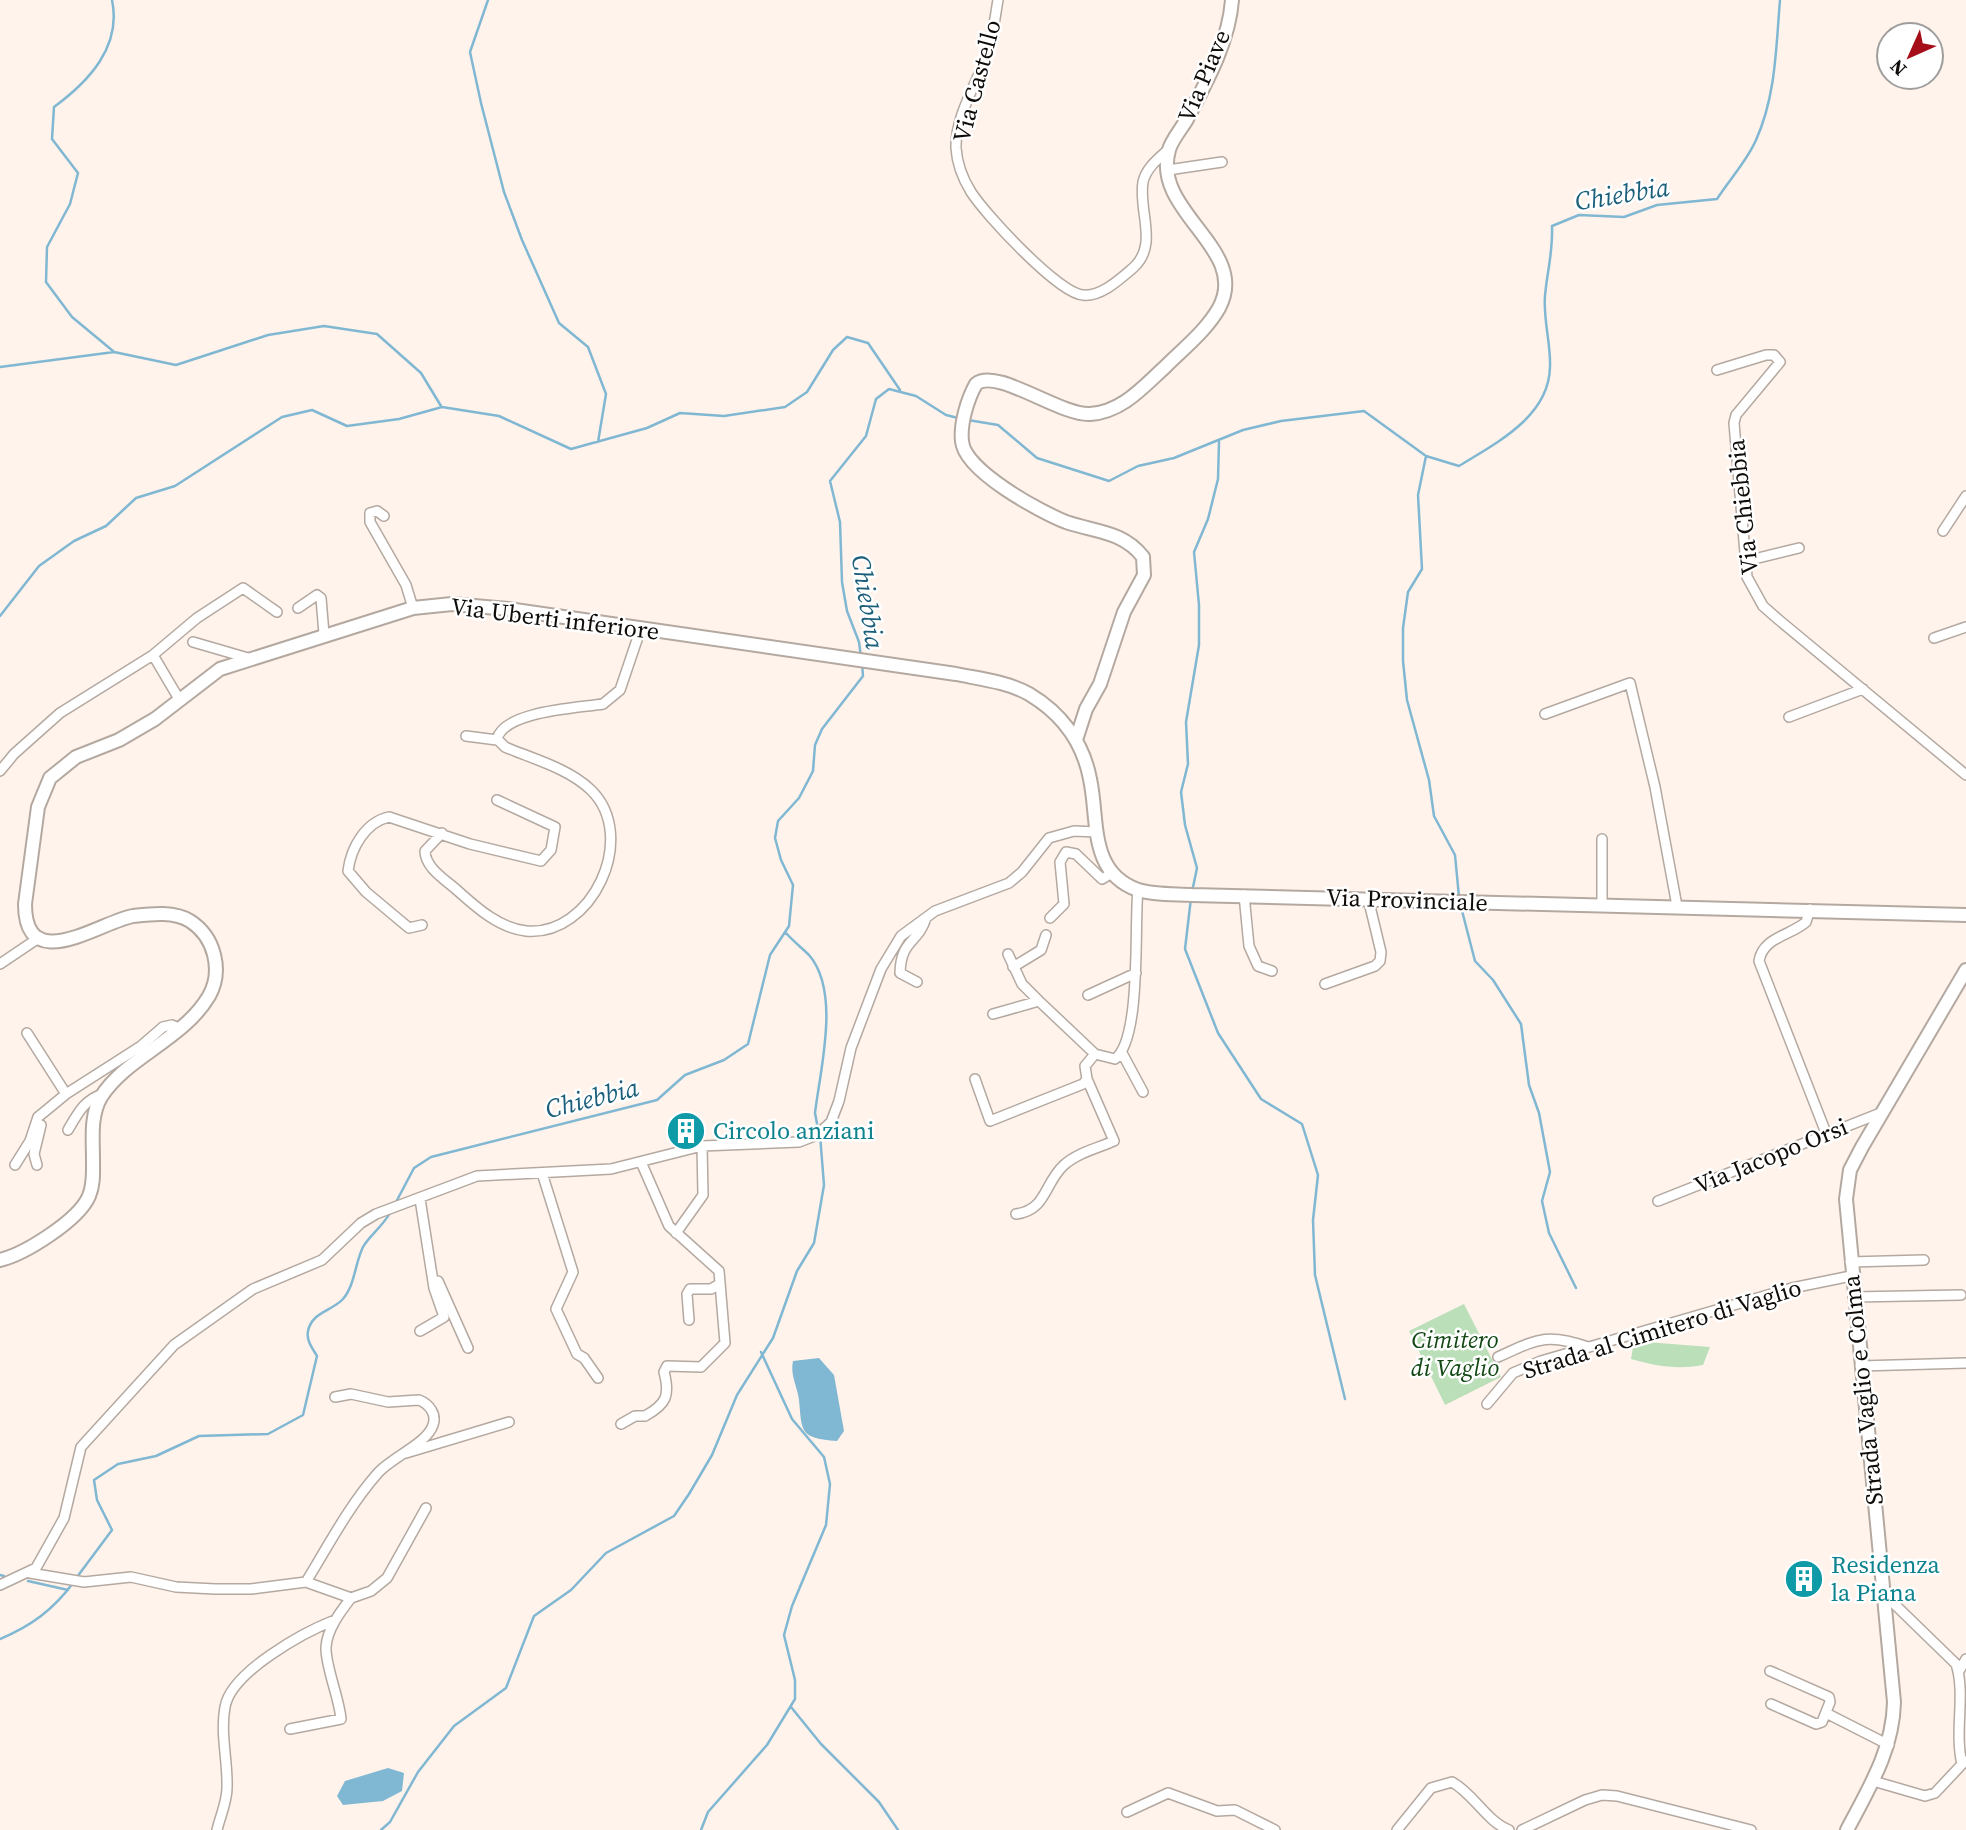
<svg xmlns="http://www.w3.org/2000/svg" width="1966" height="1830" viewBox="0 0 1966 1830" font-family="'Source Serif 4',serif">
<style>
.green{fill:#bbdfb9}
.water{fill:#80b7d2}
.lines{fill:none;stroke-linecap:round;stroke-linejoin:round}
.stream{stroke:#80b7d2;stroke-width:2.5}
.street-casing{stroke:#b4a9a1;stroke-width:12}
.secondary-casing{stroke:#b4a9a1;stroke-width:16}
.street{stroke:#fff;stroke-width:9}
.secondary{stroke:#fff;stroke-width:12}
.labels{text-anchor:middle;stroke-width:5;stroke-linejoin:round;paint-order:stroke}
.street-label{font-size:24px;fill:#0f0c09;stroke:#fff}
.culture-label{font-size:24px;fill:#0d838f;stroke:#fff;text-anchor:start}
.park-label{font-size:24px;font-style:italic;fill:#114712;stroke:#fff}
.water-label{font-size:26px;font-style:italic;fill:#1b5f7b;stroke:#fff}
</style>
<rect width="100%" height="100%" fill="#fff3eb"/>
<!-- green -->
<path class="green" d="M 1464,1304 L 1501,1377 L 1445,1405 L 1409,1331 Z
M 1634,1341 L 1710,1347 L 1703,1365 C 1677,1370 1656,1366 1631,1359 Z"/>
<!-- water -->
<path class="water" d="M 819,1358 L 834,1375 L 844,1431 L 837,1441 C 800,1438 802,1433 799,1400 C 797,1385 790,1376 793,1361 Z
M 388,1768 L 404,1773 L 402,1791 L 383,1801 L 343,1805 L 337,1796 L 345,1781 Z"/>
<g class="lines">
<!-- stream -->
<path class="stream" d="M 112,0 C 122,47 88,82 54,107 L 52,139 L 78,173 L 70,204 L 47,247 L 46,282 L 72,317 L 113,351
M 488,0 L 470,52 L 481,103 L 504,192 L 522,240 L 559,323 L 588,347 L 606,394 L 598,442
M 0,367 L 114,352 L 176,365 L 268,335 L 324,326 L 377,334 L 421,373 L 441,406
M 968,420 L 998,425 L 1037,458 L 1109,481 L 1138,466 L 1174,458 L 1243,430 L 1281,421 L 1364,411 L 1426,456 L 1459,466 C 1496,443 1549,417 1550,367 C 1551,344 1543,319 1545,296 C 1547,271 1553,254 1552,226 L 1579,215 L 1624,217 L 1657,205 L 1717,199 C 1729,180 1747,161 1756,140 C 1776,96 1776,47 1780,0
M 1426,456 L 1418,495 L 1422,569 L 1408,592 L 1403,628 L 1403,661 L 1407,700 L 1429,780 L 1434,816 L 1455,855 L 1459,897
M 0,616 L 39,566 L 74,541 L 106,526 L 136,498 L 175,486 L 282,417 L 312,410 L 347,426 L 399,419 L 442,407 L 499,416 L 571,449 L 647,428 L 680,413 L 724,416 L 785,407 L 807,392 L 833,350 L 847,337 L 868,343 L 900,390
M 861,657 L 859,642 L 847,611 L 842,582 L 840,522 L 830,481 L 866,436 L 876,399 L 889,389 L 916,396 L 946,415 L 958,418
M 1192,892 L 1197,868 L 1185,825 L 1181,792 L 1188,764 L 1186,722 L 1199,645 L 1199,605 L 1194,552 L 1208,519 L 1218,479 L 1219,442
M 1191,898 L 1185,949 L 1218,1033 L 1261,1099 L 1302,1124 L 1318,1175 L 1313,1220 L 1315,1275 L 1345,1399
M 1461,907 L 1475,961 L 1493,980 L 1521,1024 L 1529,1085 L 1539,1113 L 1550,1172 L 1542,1201 L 1549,1233 L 1576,1288
M 786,933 C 793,941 802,948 809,955 C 841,992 820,1070 815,1113 L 818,1129
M 395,1204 L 414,1168 L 431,1157 L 657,1100 L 685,1075 L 724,1060 L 748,1044 L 770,955 L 789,926 L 793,885 L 781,860 L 775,838 L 778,821 L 799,798 L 813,771 L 815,745 L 822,729 L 863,676 L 862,663
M 0,1575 L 4,1576
M 77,1577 L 112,1530 L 97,1500 L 94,1480 L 118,1464 L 156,1456 L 199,1436 L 268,1434 L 303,1415 L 317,1356 C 313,1349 306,1341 308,1331 C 312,1312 332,1311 343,1299 C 355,1285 355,1263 363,1247 C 369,1236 382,1227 390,1213
M 28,1581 L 68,1590
M 0,1639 C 31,1626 53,1610 73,1583
M 791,1707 L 821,1744 L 879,1802 L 898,1830
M 381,1830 L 390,1822 L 418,1772 L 454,1726 L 506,1688 L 534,1616 L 571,1590 L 606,1553 L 674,1516 L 689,1494 L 712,1455 L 737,1395 L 773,1338 L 797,1271 L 814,1243 L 824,1185 L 820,1135
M 701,1830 L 708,1812 L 767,1745 L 795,1699 L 795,1680 L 784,1635 L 792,1606 L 826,1525 L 830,1484 L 824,1457 L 792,1419 L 761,1352"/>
<!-- street casing -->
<g class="street-casing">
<path id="street" d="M 998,0 C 995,17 993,36 988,52 C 978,81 955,116 956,148 C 957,164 963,179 971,192 C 985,214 1059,294 1083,295 C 1101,297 1120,279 1133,268 C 1159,245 1138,211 1143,182 C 1146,168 1159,158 1169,149
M 1168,170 L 1222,162
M 1717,370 L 1766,355 L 1774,355 L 1780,362 L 1736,415 L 1734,423 L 1747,577 L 1763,606 L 1779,620 L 1966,775
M 384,516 L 377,511 L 370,513 L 370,522 L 406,585 L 413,608
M 1943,531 L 1966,496
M 1746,561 L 1799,548
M 298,608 L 317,595 L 321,598 L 324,634
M 1934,638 L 1966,627
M 193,642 L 248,658
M 153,655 L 179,699
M 1545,714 L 1630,683 L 1655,787 L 1677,906
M 1789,717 L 1863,689
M 466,736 L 497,740
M 0,771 L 14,754 L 60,713 L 153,655 L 197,618 L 243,588 L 277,612
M 442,833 L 425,851 C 425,868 446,880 458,891 C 477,908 499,928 526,931 C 592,937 639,837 591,790 C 568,768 533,759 505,747 L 497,739 C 504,711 578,708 603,704 L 620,690 L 641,628
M 1602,839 L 1602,904
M 1244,895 L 1249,946 L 1258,966 L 1272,971
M 1810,909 L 1806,922 C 1790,936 1763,937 1759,961 L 1826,1133
M 1050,918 L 1064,904 L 1060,862 L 1066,852 L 1076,854 L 1102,879 L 1112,873
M 422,925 L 409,928 L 366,892 L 348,871 C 351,847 366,822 389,817 L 470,844 L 541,861 L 551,850 L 555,827 L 497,800
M 1008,954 L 1022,984 L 1039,1001 L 1095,1054 L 1115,1059 C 1142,1039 1134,923 1138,889
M 0,964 L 40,937
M 1013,967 L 1041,950 L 1046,935
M 917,982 L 900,973 C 901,939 918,944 926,918
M 1325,984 L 1375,966 L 1380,961 L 1381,952 L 1368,898
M 1088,995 L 1136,973
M 993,1014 L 1039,1001
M 27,1033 L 66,1094
M 1122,1053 L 1143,1092
M 975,1079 L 990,1121 L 1083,1084 L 1087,1079 L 1085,1066 L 1095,1054
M 68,1130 C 78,1113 84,1100 103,1094
M 15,1165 L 30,1141 L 38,1117 L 43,1113 L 66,1094 L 141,1046 L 163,1027 L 172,1025 L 181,1029
M 37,1165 L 34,1154 L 41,1125
M 542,1173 L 573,1272 L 556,1309 L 577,1354 L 584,1358 L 598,1378
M 1658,1201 L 1883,1112
M 1016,1214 C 1047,1210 1044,1183 1064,1165 C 1077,1153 1098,1148 1114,1141 L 1087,1079
M 676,1233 L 703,1195 L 702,1146
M 1850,1262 L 1924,1260
M 438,1281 L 468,1348
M 1853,1297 L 1961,1295
M 689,1320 L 687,1294 L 690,1289 L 711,1289 L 718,1285
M 420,1331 L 444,1317 L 434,1288 L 420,1199
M 1498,1357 C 1536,1340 1546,1332 1588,1347
M 1860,1366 L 1966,1363
M 1487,1404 L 1513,1373 L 1541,1361 L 1792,1288 L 1851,1276
M 621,1424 L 635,1416 L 645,1416 C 667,1404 670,1395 664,1372 L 667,1366 L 701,1367 L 725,1343 L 719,1271 L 669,1226 L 641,1162
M 406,1453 L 509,1422
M 30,1573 L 84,1582 L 131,1577 L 176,1587 L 215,1589 L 251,1589 L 306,1582 L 351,1598 L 371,1591 L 387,1578 L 426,1508
M 306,1582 C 328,1546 349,1506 377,1474 C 390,1458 427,1444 433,1425 C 437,1414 429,1404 419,1400 L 388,1402 L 351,1394 L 335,1397
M 0,1585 L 36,1568 L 64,1518 L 81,1447 L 174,1345 L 253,1289 L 322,1260 L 361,1223 L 376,1214 L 477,1176 L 611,1169 L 702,1146 L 799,1142 L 817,1135 L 831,1122 L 839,1101 L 851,1048 L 881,969 L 901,936 L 935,911 L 1009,883 L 1022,872 L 1049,838 L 1074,831 L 1097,832
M 1884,1594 L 1956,1664 C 1966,1694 1954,1731 1962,1764
M 1770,1671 L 1829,1697 L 1830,1702 L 1822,1722 L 1816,1724 L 1771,1704
M 1959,1671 L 1966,1659
M 1826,1713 L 1889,1745
M 290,1729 L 341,1719 C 339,1697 325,1665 326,1647 C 327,1629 341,1611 351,1598
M 1873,1781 L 1925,1796 L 1935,1793 L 1965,1761
M 1127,1812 L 1168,1793 L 1217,1811 L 1235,1810 L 1275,1830
M 217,1830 C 220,1817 227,1802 227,1788 C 228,1761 220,1734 225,1707 C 231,1672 304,1632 335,1620
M 1397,1830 L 1431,1788 L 1452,1782 C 1474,1794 1486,1821 1509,1830
M 1522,1830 L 1585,1800 L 1602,1795 L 1617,1796 L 1751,1830"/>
</g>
<!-- secondary casing -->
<g class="secondary-casing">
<path id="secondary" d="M 1076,740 L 1086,709 L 1100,684 L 1124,612 L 1144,575 L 1143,557 C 1123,531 1095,532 1066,522 C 1041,512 964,471 962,441 C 960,423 968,398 976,384 C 996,367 1061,416 1090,414 C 1122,412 1143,387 1165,367 C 1183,349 1206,331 1219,308 C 1251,249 1151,212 1169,150 C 1171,141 1182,128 1187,119 C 1206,83 1229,42 1232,0
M 0,1260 C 25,1254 79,1220 89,1196 C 94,1184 93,1172 93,1160 C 93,1139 90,1116 101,1097 C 126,1057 183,1040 209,996 C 223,971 215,937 190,921 C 174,911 151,914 133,916 C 100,922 25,977 25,904 L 38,807 L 50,778 L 76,757 L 119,740 L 155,719 L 220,669 L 413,608 L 452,604 L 508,609 L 956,674 C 980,679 1008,682 1029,694 C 1061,713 1083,742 1090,779 C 1099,820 1088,872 1138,890 C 1154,895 1174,894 1192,895 L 1966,915
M 1847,1830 C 1869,1788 1893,1750 1894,1702 L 1846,1199 L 1850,1170 L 1862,1147 L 1966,970"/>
</g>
<!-- street -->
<use href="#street" class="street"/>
<!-- secondary -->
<use href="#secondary" class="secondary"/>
</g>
<!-- icons -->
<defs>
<g id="building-disc" transform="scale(2.0125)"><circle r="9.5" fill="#0f9aa8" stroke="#fff"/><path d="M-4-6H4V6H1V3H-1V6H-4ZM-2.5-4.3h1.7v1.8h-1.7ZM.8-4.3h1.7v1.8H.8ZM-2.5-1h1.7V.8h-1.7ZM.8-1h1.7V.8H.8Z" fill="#fff"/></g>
</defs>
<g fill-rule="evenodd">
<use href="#building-disc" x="686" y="1131"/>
<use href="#building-disc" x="1804" y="1579"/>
</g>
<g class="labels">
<!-- street labels -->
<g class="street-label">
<text transform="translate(1204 76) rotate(-67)" y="8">Via Piave</text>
<text transform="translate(977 81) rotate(-75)" y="8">Via Castello</text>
<text transform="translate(1743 507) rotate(-96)" y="8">Via Chiebbia</text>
<text transform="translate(555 619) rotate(7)" y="8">Via Uberti inferiore</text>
<text transform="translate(1407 900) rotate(2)" y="8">Via Provinciale</text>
<text transform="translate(1771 1156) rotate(-22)" y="8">Via Jacopo Orsi</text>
<text transform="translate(1662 1329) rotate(-17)" y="8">Strada al Cimitero di Vaglio</text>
<text transform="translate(1863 1390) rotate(-96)" y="8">Strada Vaglio e Colma</text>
</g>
<!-- culture labels -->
<g class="culture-label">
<text x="713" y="1139">Circolo anziani</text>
<text x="1831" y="1573">Residenza<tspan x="1831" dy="28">la Piana</tspan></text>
</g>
<!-- park labels -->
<g class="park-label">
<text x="1455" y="1348">Cimitero<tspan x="1455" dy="28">di Vaglio</tspan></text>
</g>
<!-- water labels -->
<g class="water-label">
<text transform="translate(1622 194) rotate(-9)" y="9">Chiebbia</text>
<text transform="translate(868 602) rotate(81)" y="9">Chiebbia</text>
<text transform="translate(592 1098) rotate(-14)" y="9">Chiebbia</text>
</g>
</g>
<!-- north arrow -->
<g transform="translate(1910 56) rotate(225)"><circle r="33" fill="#ffffff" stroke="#9f9e9d" stroke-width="2"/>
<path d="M0-5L12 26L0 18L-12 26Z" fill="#a50d18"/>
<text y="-10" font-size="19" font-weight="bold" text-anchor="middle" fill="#0f0c09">N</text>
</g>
</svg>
